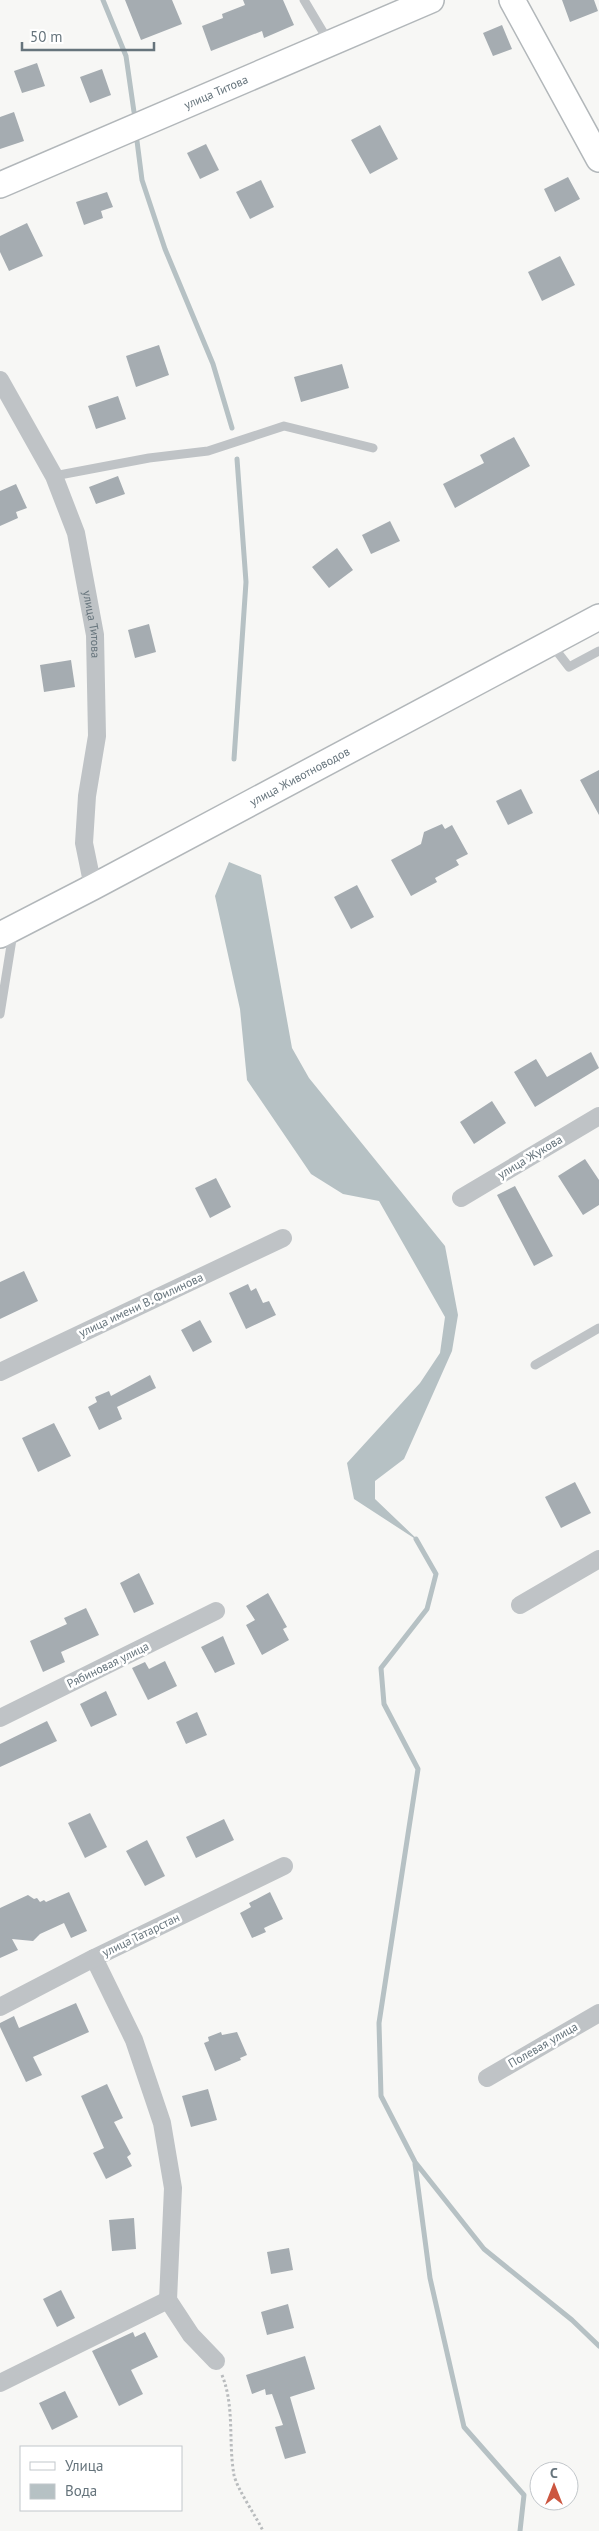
<svg xmlns="http://www.w3.org/2000/svg" width="599" height="2531" viewBox="0 0 599 2531" font-family="'PT Sans',sans-serif">
<style>
.water{fill:#b6c1c4}
.lines{fill:none;stroke-linecap:round;stroke-linejoin:round}
.stream{stroke:#b6c1c4;stroke-width:5}
.building{fill:#a5acb1}
.secondary-casing{stroke:#b2b7ba;stroke-width:28}
.path{stroke:#b9bcbe;stroke-width:3;stroke-dasharray:2.5 2.5;stroke-linecap:butt}
.lane{stroke:#bfc3c6;stroke-width:9}
.street{stroke:#bfc3c6;stroke-width:18}
.secondary{stroke:#fff;stroke-width:25}
.labels{text-anchor:middle;stroke-width:5;stroke-linejoin:round;paint-order:stroke}
.street-label{font-size:12px;fill:#66747c;stroke:#fff}
</style>
<rect width="100%" height="100%" fill="#f7f7f5"/>
<!-- water -->
<path class="water" d="M 229,862 L 261,875 L 292,1048 L 309,1078 L 445,1246 L 458,1315 L 452,1351 L 404,1459 L 375,1481 L 375,1499 L 420,1542 L 354,1499 L 347,1463 L 420,1383 L 440,1353 L 445,1317 L 379,1201 L 343,1194 L 311,1174 L 247,1080 L 240,1009 L 215,896 Z"/>
<g class="lines">
<!-- stream -->
<path class="stream" d="M 103,0 L 126,56 L 134,112
M 137,141 L 142,180 L 165,249 L 213,364 L 232,428
M 234,759 L 246,582 L 237,459
M 416,1539 L 436,1574 L 427,1609 L 381,1668 L 384,1704 L 418,1769 L 379,2023 L 381,2096 L 415,2162 L 484,2249 L 572,2320 L 599,2346
M 415,2164 L 430,2278 L 464,2427 L 524,2495 L 520,2531"/>
</g>
<!-- building -->
<path class="building" d="M 125,0 L 172,0 L 182,24 L 141,40 Z
M 243,0 L 283,0 L 294,25 L 264,38 L 262,31 L 211,51 L 202,26 L 223,18 L 222,14 L 245,5 Z
M 562,0 L 594,0 L 598,11 L 570,22 Z
M 502,25 L 512,49 L 493,56 L 483,33 Z
M 37,63 L 45,86 L 22,93 L 14,71 Z
M 102,69 L 111,95 L 90,103 L 80,77 Z
M 14,112 L 24,141 L 0,149 L 0,117 Z
M 380,125 L 398,159 L 370,174 L 351,140 Z
M 206,144 L 219,170 L 200,179 L 187,153 Z
M 568,177 L 580,199 L 555,212 L 544,189 Z
M 261,180 L 274,207 L 250,219 L 236,192 Z
M 107,192 L 113,207 L 101,211 L 103,218 L 84,225 L 76,202 Z
M 27,223 L 43,256 L 9,271 L 0,252 L 0,236 Z
M 560,256 L 575,285 L 542,301 L 528,272 Z
M 159,345 L 169,375 L 136,387 L 126,356 Z
M 342,364 L 349,388 L 301,402 L 294,377 Z
M 118,396 L 126,419 L 96,429 L 88,406 Z
M 514,437 L 530,466 L 455,508 L 443,484 L 484,463 L 480,455 Z
M 118,476 L 125,494 L 96,504 L 89,487 Z
M 16,484 L 27,508 L 16,512 L 18,518 L 0,526 L 0,491 Z
M 390,521 L 400,541 L 371,554 L 362,535 Z
M 337,548 L 353,570 L 329,588 L 312,567 Z
M 149,624 L 156,652 L 135,658 L 128,630 Z
M 71,660 L 75,687 L 44,692 L 40,665 Z
M 599,770 L 599,815 L 580,780 Z
M 521,789 L 533,813 L 508,825 L 496,801 Z
M 442,824 L 445,829 L 452,825 L 468,854 L 456,860 L 459,865 L 435,878 L 437,882 L 411,896 L 391,860 L 421,844 L 424,832 Z
M 357,885 L 374,917 L 351,929 L 334,897 Z
M 591,1052 L 599,1068 L 535,1107 L 514,1072 L 536,1059 L 547,1077 Z
M 492,1101 L 506,1123 L 474,1144 L 460,1122 Z
M 585,1159 L 599,1180 L 599,1205 L 583,1215 L 558,1176 Z
M 216,1178 L 231,1207 L 210,1218 L 195,1188 Z
M 515,1186 L 553,1256 L 534,1266 L 497,1195 Z
M 24,1271 L 38,1301 L 0,1319 L 0,1282 Z
M 248,1284 L 251,1291 L 256,1288 L 263,1303 L 269,1301 L 276,1315 L 246,1329 L 229,1293 Z
M 200,1320 L 212,1342 L 193,1352 L 181,1330 Z
M 150,1375 L 156,1388 L 117,1407 L 122,1419 L 99,1430 L 88,1407 L 97,1402 L 95,1397 L 109,1391 L 111,1396 Z
M 54,1423 L 71,1456 L 38,1472 L 22,1438 Z
M 575,1482 L 591,1513 L 561,1528 L 545,1497 Z
M 139,1573 L 154,1604 L 134,1613 L 120,1583 Z
M 268,1593 L 287,1627 L 283,1629 L 289,1640 L 262,1655 L 246,1625 L 255,1620 L 246,1606 Z
M 86,1608 L 99,1635 L 61,1652 L 65,1662 L 43,1672 L 30,1641 L 67,1624 L 64,1618 Z
M 223,1636 L 235,1664 L 215,1673 L 201,1647 Z
M 165,1661 L 177,1686 L 148,1700 L 132,1668 L 145,1662 L 149,1669 Z
M 106,1691 L 117,1715 L 91,1727 L 80,1704 Z
M 197,1712 L 207,1735 L 186,1744 L 176,1722 Z
M 47,1721 L 57,1741 L 0,1767 L 0,1744 Z
M 90,1813 L 107,1847 L 85,1858 L 68,1823 Z
M 224,1819 L 234,1840 L 196,1858 L 186,1837 Z
M 147,1840 L 165,1876 L 145,1886 L 126,1851 Z
M 69,1892 L 87,1931 L 71,1938 L 64,1923 L 40,1934 L 33,1941 L 12,1939 L 18,1950 L 0,1958 L 0,1908 L 28,1895 L 34,1899 L 37,1898 L 40,1902 L 44,1900 L 46,1902 Z
M 270,1892 L 283,1919 L 264,1928 L 266,1932 L 252,1938 L 240,1913 L 251,1907 L 249,1903 Z
M 76,2003 L 89,2032 L 33,2057 L 42,2075 L 26,2082 L 0,2027 L 0,2023 L 14,2016 L 19,2028 Z
M 221,2032 L 222,2035 L 237,2032 L 247,2055 L 240,2058 L 241,2060 L 215,2071 L 204,2043 L 209,2041 L 208,2037 Z
M 107,2084 L 123,2118 L 114,2122 L 131,2154 L 127,2157 L 132,2166 L 106,2179 L 93,2153 L 104,2148 L 81,2096 Z
M 208,2089 L 217,2120 L 191,2127 L 182,2096 Z
M 134,2218 L 136,2249 L 112,2251 L 109,2220 Z
M 289,2248 L 293,2270 L 271,2274 L 267,2252 Z
M 61,2290 L 75,2318 L 57,2327 L 43,2299 Z
M 288,2304 L 294,2328 L 267,2335 L 261,2312 Z
M 133,2332 L 135,2337 L 145,2332 L 158,2357 L 131,2370 L 143,2394 L 119,2406 L 92,2351 Z
M 305,2356 L 315,2389 L 290,2397 L 306,2453 L 285,2459 L 275,2427 L 283,2425 L 272,2394 L 266,2395 L 265,2389 L 252,2394 L 246,2375 Z
M 65,2391 L 78,2417 L 52,2430 L 39,2403 Z"/>
<g class="lines">
<!-- secondary casing -->
<g class="secondary-casing">
<g id="secondary">
<path d="M 512,0 L 599,159"/>
<path id="s2" d="M 0,185 L 431,0"/>
<path id="s3" d="M 0,935 L 93,887 L 599,617"/>
</g>
</g>
<!-- path -->
<path class="path" d="M 222,2375 C 235,2407 228,2442 234,2475 C 237,2489 256,2516 263,2531"/>
<!-- lane -->
<path class="lane" d="M 304,0 L 329,42
M 54,476 L 149,458 L 208,451 L 284,426 L 373,448
M 552,645 L 569,667 L 599,651
M 0,1014 L 13,933
M 535,1365 L 599,1328"/>
<!-- street -->
<g class="street">
<path id="s1" d="M 0,380 L 54,476 L 76,533 L 95,635 L 97,736 L 87,796 L 84,843 L 93,887"/>
<path d="M 461,1198 L 599,1116"/>
<path d="M 0,1372 L 283,1238"/>
<path d="M 520,1605 L 599,1559"/>
<path d="M 0,1718 L 216,1611"/>
<path d="M 94,1958 L 134,2040 L 162,2123 L 173,2188 L 168,2300 L 191,2335 L 216,2361"/>
<path d="M 0,2007 L 94,1958 L 284,1866"/>
<path d="M 487,2078 L 599,2013"/>
<path d="M 0,2383 L 168,2300"/>
</g>
<!-- secondary -->
<use href="#secondary" class="secondary"/>
</g>
<g class="labels">
<!-- street labels -->
<g class="street-label">
<text dy="4" stroke="none"><textPath href="#s2" startOffset="235">улица Титова</textPath></text>
<text dy="4" stroke="none"><textPath href="#s1" startOffset="264">улица Титова</textPath></text>
<text dy="4" stroke="none"><textPath href="#s3" startOffset="339">улица Животноводов</textPath></text>
<text transform="translate(530 1157) rotate(-31)" y="4">улица Жукова</text>
<text transform="translate(141 1305) rotate(-25)" y="4">улица имени В. Филинова</text>
<text transform="translate(108 1665) rotate(-26)" y="4">Рябиновая улица</text>
<text transform="translate(141 1935) rotate(-26)" y="4">улица Татарстан</text>
<text transform="translate(543 2045) rotate(-30)" y="4">Полевая улица</text>
</g>
</g>
<!-- legend -->
<rect x="20" y="2446" width="162" height="65" fill="#ffffff" stroke="#c2c7cb"/>
<rect x="30" y="2462" width="25" height="8" fill="#ffffff" stroke="#c2c7cb"/>
<text x="65" y="2471" font-size="15" fill="#66747c">Улица</text>
<rect x="30" y="2484" width="25" height="15" fill="#b6c1c4" stroke="#c2c7cb"/>
<text x="65" y="2496" font-size="15" fill="#66747c">Вода</text>
<!-- north arrow -->
<g transform="translate(554 2486)"><circle r="24" fill="#ffffff" stroke="#c2c7cb"/>
<path d="M0-4L9 19L0 12L-9 19Z" fill="#cc5640"/>
<text y="-8" font-size="14" font-weight="bold" text-anchor="middle" fill="#66747c">С</text>
</g>
<!-- scale -->
<path d="M22 42v8h132v-8" fill="none" stroke="#66747c" stroke-width="2.5"/>
<text x="30" y="42" font-size="15" fill="#66747c" stroke="#ffffff" stroke-width="4" paint-order="stroke">50 m</text>
</svg>
